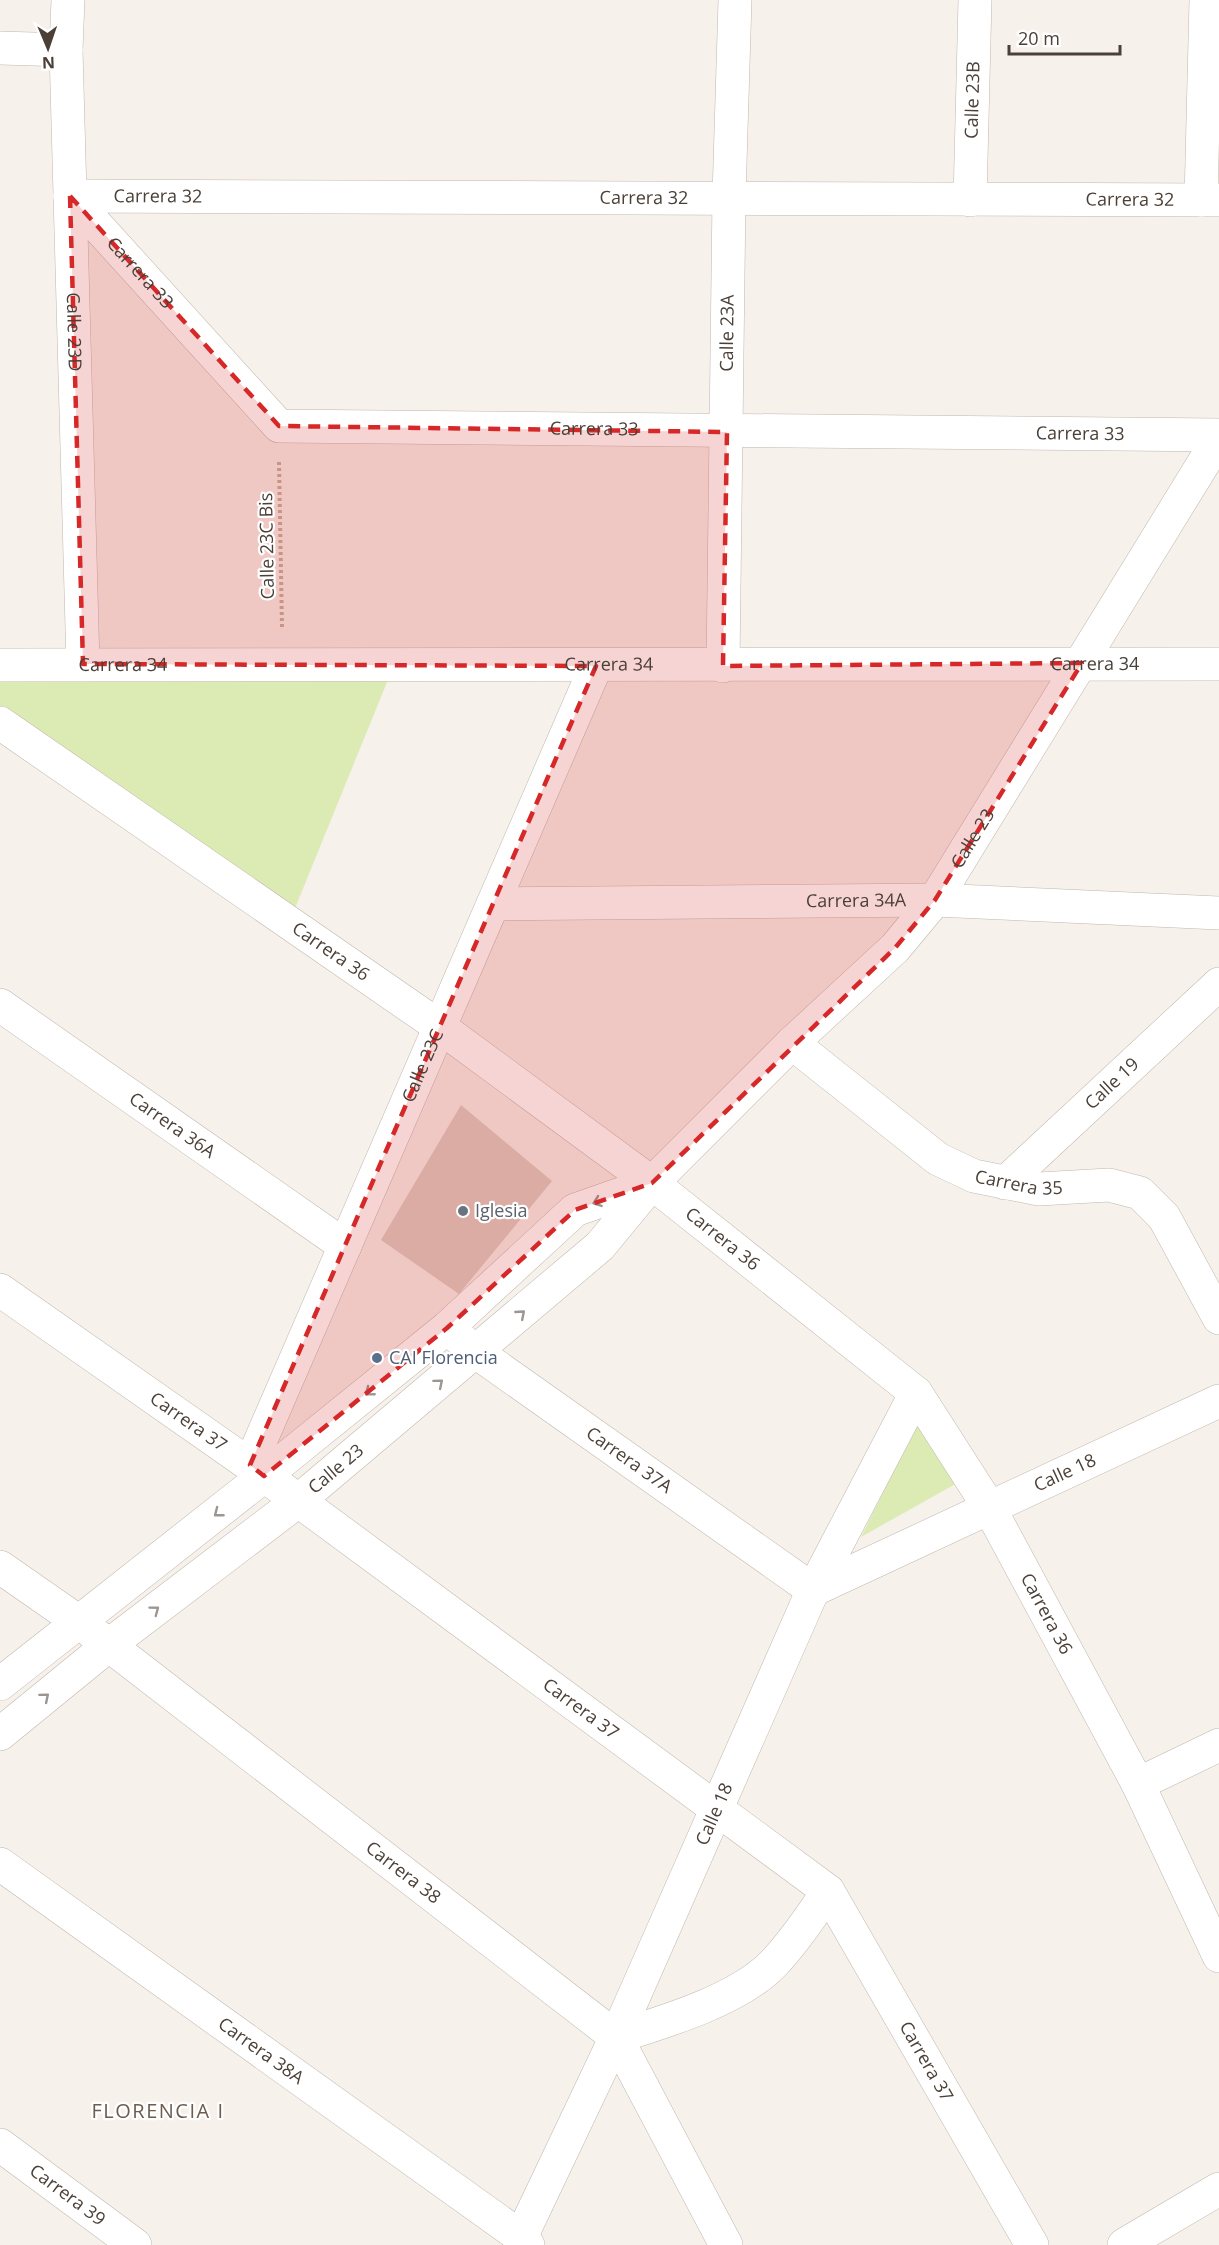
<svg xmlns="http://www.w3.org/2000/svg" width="1219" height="2245" viewBox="0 0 1219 2245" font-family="'Open Sans',sans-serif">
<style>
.green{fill:#dcebb3}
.building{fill:#dbcdc3}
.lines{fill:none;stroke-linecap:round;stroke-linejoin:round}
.minor-casing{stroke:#c2b7ad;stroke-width:34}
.tertiary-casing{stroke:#c2b7ad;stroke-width:34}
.path{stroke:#c5b09d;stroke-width:4;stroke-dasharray:3 3;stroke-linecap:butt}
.minor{stroke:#fff;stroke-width:33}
.tertiary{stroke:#fff;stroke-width:33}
.oneway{stroke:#9c9692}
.marked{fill:#d62828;fill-opacity:0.2;stroke:#d62828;stroke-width:4.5;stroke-dasharray:12 8;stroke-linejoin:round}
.worship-dot{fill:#6b7280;stroke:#fff;stroke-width:2}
.service-dot{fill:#5c6f8a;stroke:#fff;stroke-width:2}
.labels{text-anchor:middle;stroke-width:4.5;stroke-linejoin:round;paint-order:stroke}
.street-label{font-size:18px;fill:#4b4038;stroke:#fff}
.worship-label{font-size:18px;fill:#5b616d;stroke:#fff;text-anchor:start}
.service-label{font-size:18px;fill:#4e5e75;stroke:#fff;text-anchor:start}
.neighbourhood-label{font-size:20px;letter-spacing:1.5px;fill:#6e5c4f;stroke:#fff}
</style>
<rect width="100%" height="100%" fill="#f6f1eb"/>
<!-- green -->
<path class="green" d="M 0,665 L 394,665 L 289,923 L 0,723 Z
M 919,1420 L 959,1482 L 861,1537 Z"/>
<!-- building -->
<path class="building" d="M 461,1105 L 552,1181 L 459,1294 L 381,1240 Z"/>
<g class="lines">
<!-- minor casing -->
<g class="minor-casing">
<g id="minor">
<path id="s1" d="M 68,0 L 66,50 L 83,664"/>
<path d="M 0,48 L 66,50"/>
<path id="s2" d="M 70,196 L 279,426 L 1219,435"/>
<path id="s3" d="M 70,196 L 1219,200"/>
<path id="s4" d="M 970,200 L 975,0"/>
<path d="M 1201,200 L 1206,0"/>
<path id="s5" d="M 0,665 L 1219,664"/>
<path id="s6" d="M 723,666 L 729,197 L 735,0"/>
<path id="s7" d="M 0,723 L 440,1027 L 652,1183 L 916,1393 L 989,1507 L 1138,1784 L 1219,1956"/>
<path id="s8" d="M 493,904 L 935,900 L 1219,913"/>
<path id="s9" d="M 0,1005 L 345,1246"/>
<path id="s10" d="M 792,1043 L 938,1159 L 974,1176 L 1039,1189 L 1109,1185 L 1140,1193 L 1164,1217 L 1219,1318"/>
<path id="s11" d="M 1005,1183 L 1219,984"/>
<path id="s12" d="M 0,1290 L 250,1465 L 828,1891 L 1032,2245"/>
<path id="s13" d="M 447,1328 L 476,1352 L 813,1590 L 1219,1401"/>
<path id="s14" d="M 250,1465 L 596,666"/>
<path id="s15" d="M 0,1567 L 79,1622 L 616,2037 L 726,2245"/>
<path d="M 1138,1784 L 1219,1745"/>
<path id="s16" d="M 0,1864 L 521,2237 L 528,2245"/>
<path d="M 616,2037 C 664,2022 738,2000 773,1964 C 794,1942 811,1917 828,1891"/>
<path id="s17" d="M 0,2145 L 135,2245"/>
<path id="s18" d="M 521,2237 L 616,2037 L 813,1590 L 916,1393"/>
<path d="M 1124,2245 L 1219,2189"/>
</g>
</g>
<!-- tertiary casing -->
<g class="tertiary-casing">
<g id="tertiary">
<path d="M 0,1684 L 264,1476 L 447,1328 L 575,1210 L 652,1183"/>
<path id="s19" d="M 0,1734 L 109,1645 L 298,1501 L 600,1246 L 652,1183 L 792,1043 L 895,948 L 935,900 L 1219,438"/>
</g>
</g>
<!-- path -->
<path class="path" d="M 279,462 L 282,628"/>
<!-- minor -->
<use href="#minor" class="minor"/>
<!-- tertiary -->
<use href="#tertiary" class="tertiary"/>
</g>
<!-- one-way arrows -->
<defs><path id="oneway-chevron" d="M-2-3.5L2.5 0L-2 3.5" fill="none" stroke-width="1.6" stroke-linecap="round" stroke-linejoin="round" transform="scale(1.5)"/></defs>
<g class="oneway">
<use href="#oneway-chevron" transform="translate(597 1202) rotate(160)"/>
<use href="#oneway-chevron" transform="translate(521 1314) rotate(-41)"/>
<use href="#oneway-chevron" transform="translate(439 1383) rotate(-40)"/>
<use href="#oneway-chevron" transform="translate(369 1392) rotate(141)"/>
<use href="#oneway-chevron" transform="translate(218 1513) rotate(142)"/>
<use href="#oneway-chevron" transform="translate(155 1610) rotate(-37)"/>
<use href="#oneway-chevron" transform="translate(45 1697) rotate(-40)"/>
</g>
<!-- marked area -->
<path class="marked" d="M 70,196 L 279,426 L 727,432 L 723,666 L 1082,663 L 935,900 L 895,948 L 652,1183 L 575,1210 L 447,1328 L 264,1476 L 250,1465 L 596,666 L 83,664 Z"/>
<!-- markers -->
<circle class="worship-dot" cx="463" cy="1211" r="6"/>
<circle class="service-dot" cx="377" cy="1358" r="6"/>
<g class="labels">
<!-- street labels -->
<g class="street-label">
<text dy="6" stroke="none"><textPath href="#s4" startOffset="100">Calle 23B</textPath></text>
<text dy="6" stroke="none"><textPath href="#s3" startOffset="88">Carrera 32</textPath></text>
<text dy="6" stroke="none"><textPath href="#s3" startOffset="574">Carrera 32</textPath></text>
<text dy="6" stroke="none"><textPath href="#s3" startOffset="1060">Carrera 32</textPath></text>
<text dy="6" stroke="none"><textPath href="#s2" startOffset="104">Carrera 33</textPath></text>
<text dy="6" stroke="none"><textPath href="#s1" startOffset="332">Calle 23D</textPath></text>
<text dy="6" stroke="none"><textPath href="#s6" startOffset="333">Calle 23A</textPath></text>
<text dy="6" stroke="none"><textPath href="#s2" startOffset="626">Carrera 33</textPath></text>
<text dy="6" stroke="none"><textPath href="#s2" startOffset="1112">Carrera 33</textPath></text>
<text transform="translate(267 546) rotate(-91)" y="6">Calle 23C Bis</text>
<text dy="6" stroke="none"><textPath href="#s5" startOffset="1095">Carrera 34</textPath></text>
<text dy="6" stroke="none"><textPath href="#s5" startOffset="123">Carrera 34</textPath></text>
<text dy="6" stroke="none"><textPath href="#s5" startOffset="609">Carrera 34</textPath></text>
<text dy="6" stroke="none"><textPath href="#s19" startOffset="1328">Calle 23</textPath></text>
<text dy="6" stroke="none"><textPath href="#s8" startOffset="363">Carrera 34A</textPath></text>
<text dy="6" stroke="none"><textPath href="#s7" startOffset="402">Carrera 36</textPath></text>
<text dy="6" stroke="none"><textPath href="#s14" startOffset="435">Calle 23C</textPath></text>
<text dy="6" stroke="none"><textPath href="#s11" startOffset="146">Calle 19</textPath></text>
<text dy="6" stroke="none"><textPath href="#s9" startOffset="210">Carrera 36A</textPath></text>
<text dy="6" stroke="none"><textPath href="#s10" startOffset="272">Carrera 35</textPath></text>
<text dy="6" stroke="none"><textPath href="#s7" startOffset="888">Carrera 36</textPath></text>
<text dy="6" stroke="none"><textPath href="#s12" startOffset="230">Carrera 37</textPath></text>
<text dy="6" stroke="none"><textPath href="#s13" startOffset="225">Carrera 37A</textPath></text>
<text dy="6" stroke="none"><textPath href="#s19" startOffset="428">Calle 23</textPath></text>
<text dy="6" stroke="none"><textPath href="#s13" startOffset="728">Calle 18</textPath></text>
<text dy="6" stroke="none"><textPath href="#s7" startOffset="1392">Carrera 36</textPath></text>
<text dy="6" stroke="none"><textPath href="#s12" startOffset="716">Carrera 37</textPath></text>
<text dy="6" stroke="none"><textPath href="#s18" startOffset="465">Calle 18</textPath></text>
<text dy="6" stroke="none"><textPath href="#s15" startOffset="506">Carrera 38</textPath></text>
<text dy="6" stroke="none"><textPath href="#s16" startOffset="321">Carrera 38A</textPath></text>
<text dy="6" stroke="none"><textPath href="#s12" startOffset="1220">Carrera 37</textPath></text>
<text dy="6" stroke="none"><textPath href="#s17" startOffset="84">Carrera 39</textPath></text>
</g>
<!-- worship labels -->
<g class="worship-label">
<text x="475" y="1217">Iglesia</text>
</g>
<!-- service labels -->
<g class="service-label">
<text x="389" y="1364">CAI Florencia</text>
</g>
<!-- neighbourhood labels -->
<g class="neighbourhood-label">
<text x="158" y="2118">FLORENCIA I</text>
</g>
</g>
<!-- north arrow -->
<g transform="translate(48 48) rotate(178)" stroke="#ffffff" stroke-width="4.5" paint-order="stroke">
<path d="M0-4.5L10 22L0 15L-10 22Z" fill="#4b4038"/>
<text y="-9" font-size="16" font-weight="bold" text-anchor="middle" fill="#4b4038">N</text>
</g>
<!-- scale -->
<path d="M1009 45v9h111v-9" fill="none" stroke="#4b4038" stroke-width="3"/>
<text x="1018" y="45" font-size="18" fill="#4b4038" stroke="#ffffff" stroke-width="4.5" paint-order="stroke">20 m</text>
</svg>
